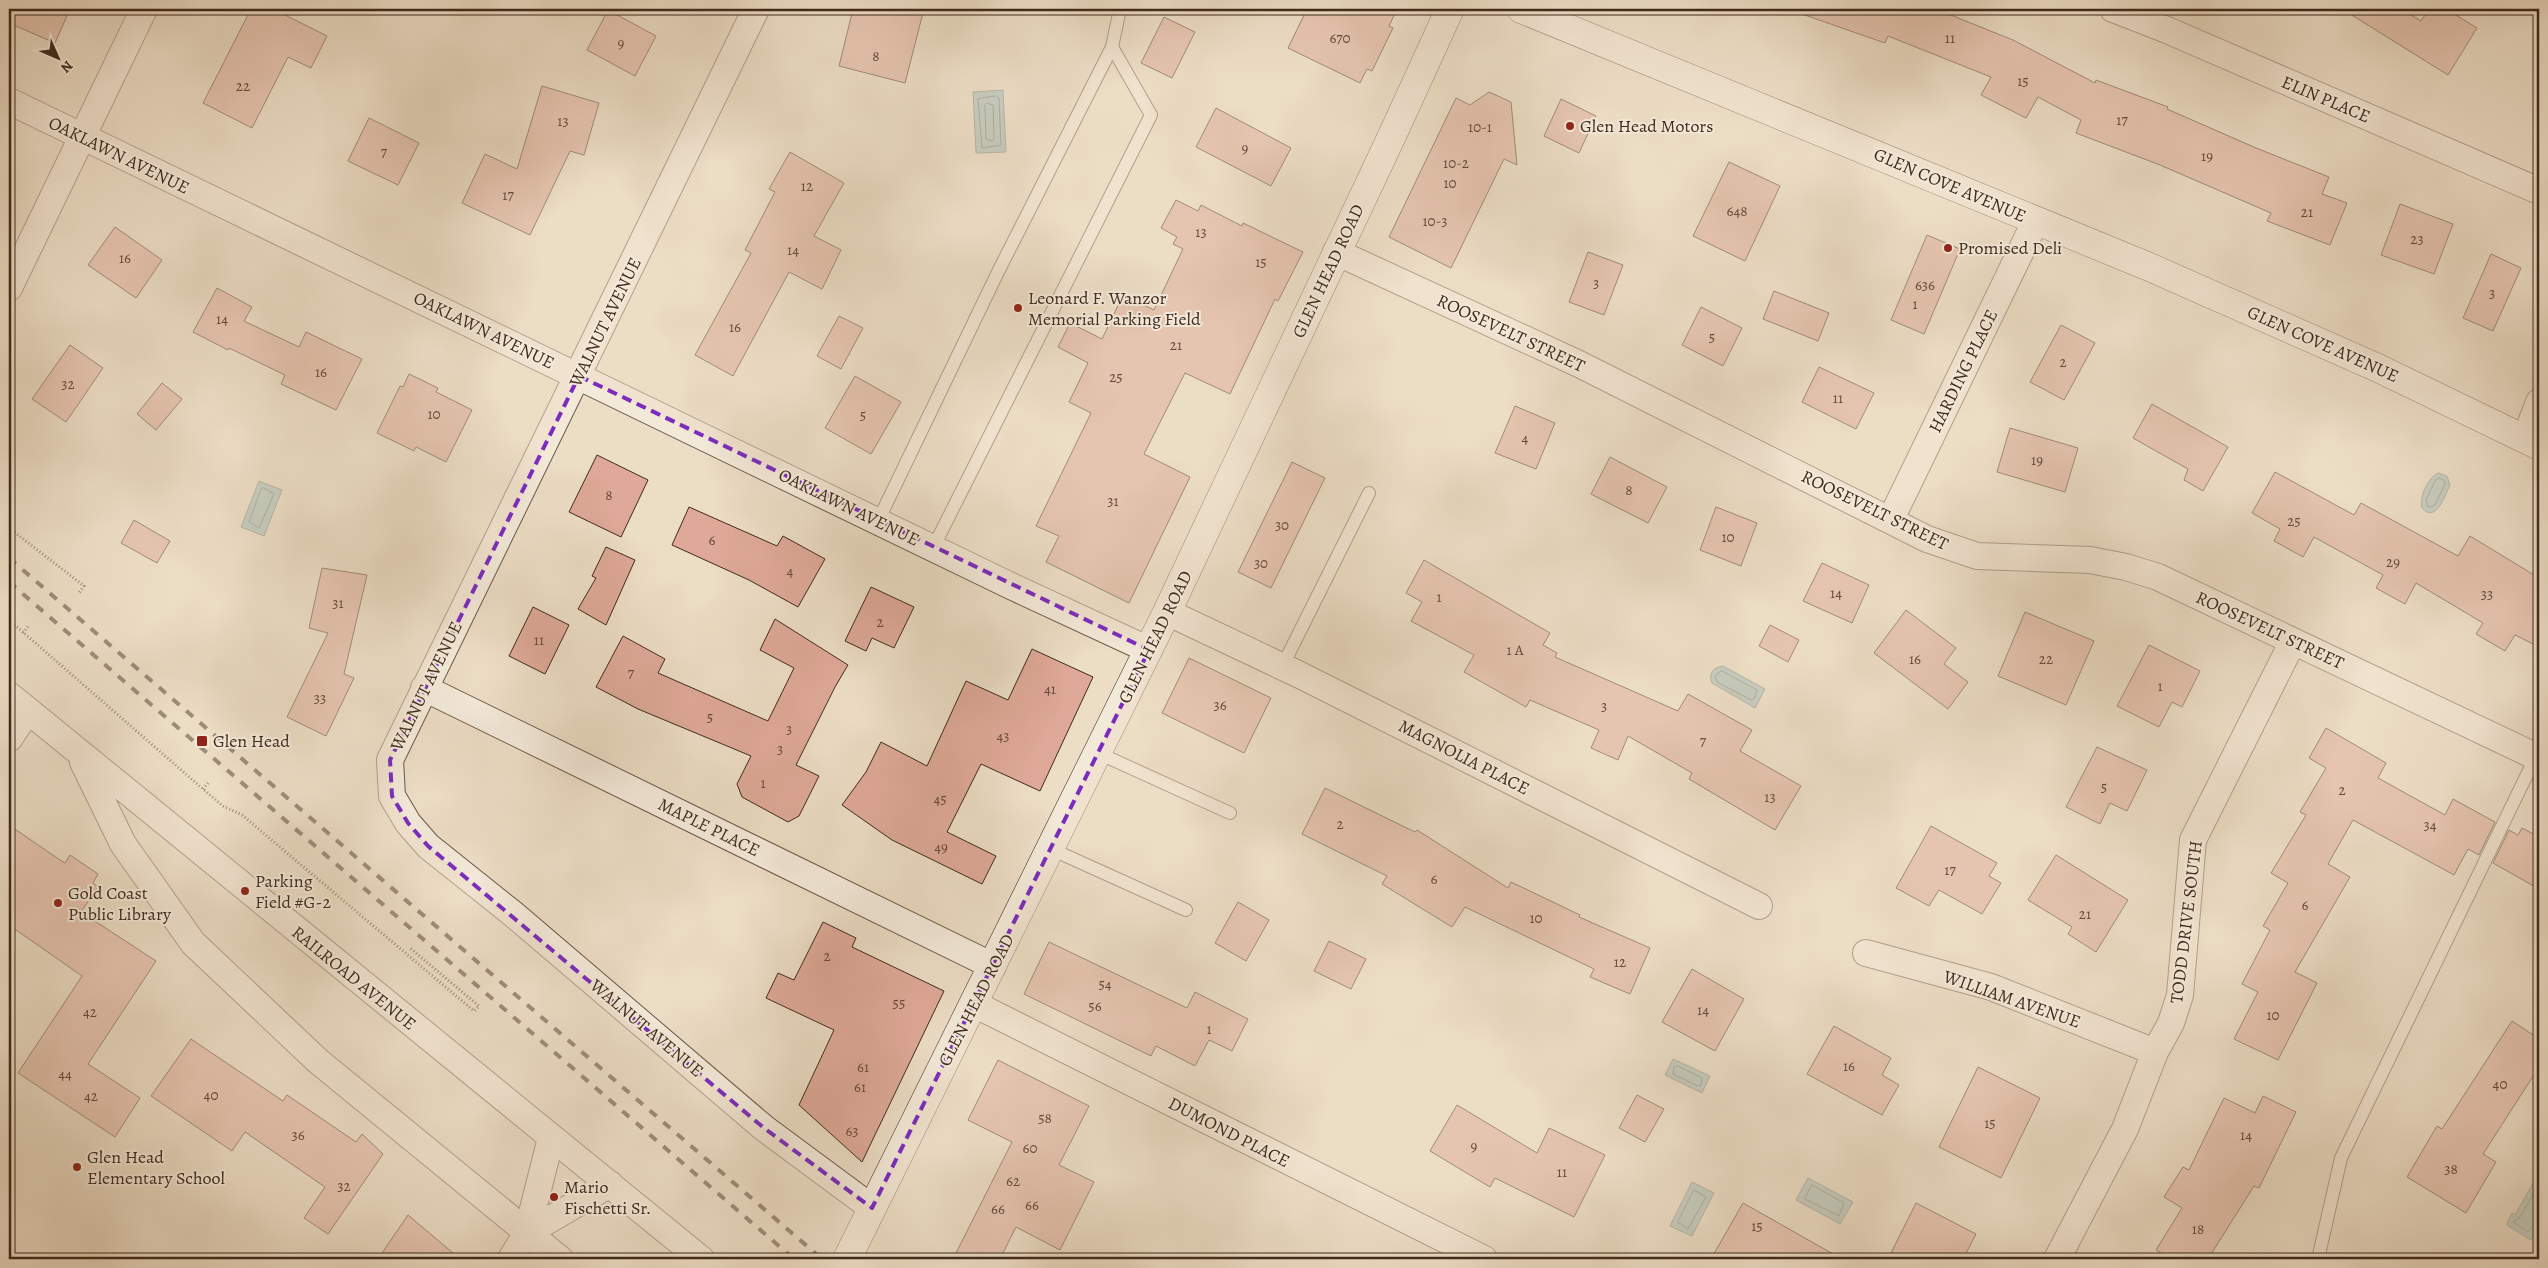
<svg xmlns="http://www.w3.org/2000/svg" width="2548" height="1268" viewBox="0 0 2548 1268" font-family="Alegreya,serif">
<style>
.water{fill:#99bbb8;stroke:#75817a}
.lines{fill:none;stroke-linecap:round;stroke-linejoin:round}
.shore{stroke:#6c726a;stroke-width:1}
.building{fill:#dea998;stroke:#3f2a1d}
.lane-casing{stroke:#6a5747;stroke-width:14}
.street-casing{stroke:#6a5747;stroke-width:28}
.secondary-casing{stroke:#3f2a1d;stroke-width:29}
.path{stroke:#3f2a1d;stroke-width:3;stroke-dasharray:1 2.5;stroke-linecap:butt}
.lane{stroke:#f3e9d9;stroke-width:12}
.street{stroke:#f3e9d9;stroke-width:26}
.secondary{stroke:#f3e9d9;stroke-width:28}
.rail{stroke:#3f2a1d;stroke-width:4;stroke-dasharray:9 9;stroke-linecap:butt}
.marked{fill:none;stroke:#7b2cbf;stroke-width:4;stroke-dasharray:10 6;stroke-linejoin:round}
.poi-dot{fill:#8f2418;stroke:#f3e9d9;stroke-width:2}
.labels{text-anchor:middle;stroke-width:4;stroke-linejoin:round;paint-order:stroke}
.number-label{font-size:15px;fill:#674a3c}
.street-label{font-size:18px;fill:#3f2a1d;stroke:#f3e9d9}
.poi-label{font-size:18px;fill:#3f2a1d;stroke:#f3e9d9;text-anchor:start}
</style>
<rect width="100%" height="100%" fill="#ecddc5"/>
<filter id="stains"><feTurbulence type="fractalNoise" baseFrequency=".004" numOctaves="4"/><feColorMatrix values="0 0 0 0 .2 0 0 0 0 .09 0 0 0 0 .02 0 0 0 .5 -.17"/></filter>
<radialGradient id="worn" r=".72"><stop offset=".6" stop-color="#630" stop-opacity="0"/><stop offset="1" stop-color="#630" stop-opacity=".3"/></radialGradient>
<!-- water -->
<path class="water" d="M 1003,90 L 1006,152 L 976,153 L 973,92 Z
M 2438,473 L 2447,476 L 2450,485 C 2445,495 2436,524 2422,508 C 2419,497 2428,478 2438,473 Z
M 259,481 L 282,490 L 264,536 L 241,527 Z
M 1723,666 L 1765,689 L 1755,708 L 1712,683 C 1708,674 1713,667 1723,666 Z
M 1673,1059 L 1710,1076 L 1702,1093 L 1665,1075 Z
M 1808,1178 L 1853,1202 L 1840,1224 L 1796,1200 Z
M 2536,1178 L 2539,1180 L 2539,1225 L 2531,1240 L 2508,1226 L 2507,1223 L 2512,1213 L 2515,1215 Z
M 1692,1182 L 1714,1193 L 1692,1236 L 1670,1226 Z"/>
<g class="lines">
<!-- shore -->
<path class="shore" d="M 996,96 L 999,98 L 1001,145 L 982,148 L 978,99 Z
M 987,103 L 993,105 L 994,139 L 992,141 L 986,139 L 985,105 Z
M 2439,478 L 2444,480 L 2445,484 L 2435,505 L 2428,507 L 2426,500 L 2435,481 Z
M 264,488 L 274,494 L 259,528 L 249,522 L 261,489 Z
M 1722,671 L 1757,690 L 1754,699 L 1751,700 L 1717,682 L 1715,676 Z
M 1678,1066 L 1702,1078 L 1701,1085 L 1698,1086 L 1673,1074 L 1674,1067 Z
M 2539,1184 L 2520,1217 L 2513,1222 L 2528,1232 L 2534,1224 L 2539,1223
M 1812,1185 L 1844,1203 L 1839,1216 L 1805,1199 Z
M 1694,1190 L 1706,1197 L 1688,1229 L 1678,1222 Z"/>
</g>
<!-- building -->
<path class="building" d="M 9,9 L 70,9 L 55,43 L 9,23 Z
M 251,9 L 273,9 L 327,36 L 311,68 L 288,57 L 252,128 L 203,103 Z
M 853,9 L 924,9 L 905,83 L 839,66 Z
M 1307,9 L 1397,9 L 1389,26 L 1393,28 L 1372,71 L 1367,69 L 1360,83 L 1288,48 Z
M 1800,9 L 1936,9 L 2013,40 L 2095,83 L 2096,80 L 2168,107 L 2167,109 L 2256,148 L 2329,177 L 2322,194 L 2347,203 L 2330,245 L 2267,221 L 2271,213 L 2160,165 L 2076,133 L 2081,120 L 2038,97 L 2026,118 L 1981,95 L 1991,77 L 1888,36 L 1885,43 L 1799,13 Z
M 2342,9 L 2401,9 L 2421,21 L 2429,9 L 2446,9 L 2477,28 L 2448,75 Z
M 608,10 L 656,36 L 635,76 L 587,50 Z
M 1164,17 L 1195,32 L 1172,78 L 1141,63 Z
M 542,86 L 599,103 L 584,155 L 570,151 L 530,235 L 462,203 L 485,154 L 517,169 Z
M 1489,92 L 1511,102 L 1517,165 L 1504,159 L 1451,268 L 1389,237 L 1456,98 L 1470,105 Z
M 1561,99 L 1596,116 L 1579,153 L 1544,136 Z
M 1216,108 L 1291,148 L 1271,186 L 1196,147 Z
M 369,118 L 419,143 L 398,185 L 348,161 Z
M 790,152 L 844,183 L 814,236 L 841,250 L 822,289 L 789,272 L 733,376 L 695,355 L 751,253 L 745,250 L 775,192 L 769,189 Z
M 1729,162 L 1780,186 L 1745,261 L 1693,236 Z
M 1176,200 L 1198,211 L 1201,205 L 1242,226 L 1243,223 L 1303,252 L 1278,301 L 1275,299 L 1230,394 L 1185,373 L 1144,454 L 1190,477 L 1129,603 L 1046,562 L 1059,536 L 1036,526 L 1091,413 L 1069,402 L 1088,363 L 1058,347 L 1070,323 L 1102,339 L 1123,295 L 1154,310 L 1183,249 L 1173,244 L 1177,237 L 1161,228 Z
M 2400,204 L 2453,224 L 2434,274 L 2381,255 Z
M 115,227 L 162,260 L 136,298 L 88,265 Z
M 1927,235 L 1960,249 L 1924,334 L 1891,320 Z
M 1588,252 L 1623,265 L 1604,315 L 1569,302 Z
M 2491,254 L 2521,268 L 2493,331 L 2463,318 Z
M 217,288 L 252,307 L 244,321 L 299,347 L 306,332 L 362,359 L 336,410 L 281,384 L 285,375 L 229,348 L 228,350 L 193,332 Z
M 1774,291 L 1829,313 L 1818,341 L 1763,319 Z
M 1701,307 L 1742,328 L 1723,366 L 1682,345 Z
M 839,316 L 863,328 L 841,369 L 817,356 Z
M 2061,325 L 2095,343 L 2064,400 L 2030,382 Z
M 70,345 L 103,368 L 66,422 L 32,399 Z
M 1819,367 L 1874,393 L 1856,429 L 1802,402 Z
M 409,374 L 438,388 L 436,392 L 472,410 L 446,462 L 416,447 L 414,451 L 377,433 L 400,386 L 403,387 Z
M 855,376 L 901,402 L 871,454 L 825,428 Z
M 162,383 L 182,399 L 156,430 L 137,414 Z
M 2152,404 L 2228,447 L 2203,491 L 2184,480 L 2188,469 L 2133,438 Z
M 1515,406 L 1555,423 L 1536,469 L 1495,453 Z
M 2010,428 L 2078,448 L 2065,492 L 1997,472 Z
M 597,455 L 648,480 L 621,537 L 569,512 Z
M 1610,457 L 1667,487 L 1648,523 L 1591,494 Z
M 1292,462 L 1325,478 L 1271,588 L 1238,572 Z
M 2275,472 L 2354,515 L 2361,503 L 2458,556 L 2470,536 L 2539,578 L 2539,647 L 2515,635 L 2505,651 L 2476,634 L 2483,623 L 2416,583 L 2405,604 L 2376,588 L 2383,575 L 2314,537 L 2303,557 L 2274,541 L 2280,529 L 2252,513 Z
M 689,507 L 777,546 L 783,536 L 825,559 L 798,607 L 749,580 L 672,545 Z
M 1716,507 L 1757,523 L 1741,566 L 1700,550 Z
M 134,520 L 170,541 L 157,563 L 121,543 Z
M 606,547 L 635,560 L 606,625 L 578,609 L 596,578 L 592,576 Z
M 1424,560 L 1550,633 L 1543,645 L 1557,653 L 1555,657 L 1678,711 L 1688,694 L 1752,730 L 1740,751 L 1801,786 L 1775,830 L 1689,779 L 1692,773 L 1628,736 L 1618,760 L 1591,748 L 1599,730 L 1530,700 L 1526,707 L 1464,672 L 1474,655 L 1411,621 L 1422,602 L 1406,593 Z
M 1822,563 L 1869,585 L 1852,623 L 1803,601 Z
M 322,568 L 367,575 L 344,674 L 354,678 L 326,736 L 287,717 L 328,633 L 309,628 Z
M 871,587 L 914,607 L 894,648 L 872,638 L 866,651 L 845,641 Z
M 533,607 L 569,625 L 545,674 L 509,656 Z
M 1906,610 L 1956,648 L 1944,664 L 1968,682 L 1948,709 L 1874,653 Z
M 2025,612 L 2094,641 L 2066,705 L 1998,676 Z
M 775,619 L 848,665 L 835,687 L 796,765 L 819,776 L 799,816 L 788,822 L 742,797 L 737,784 L 751,756 L 638,709 L 596,687 L 623,636 L 665,659 L 658,673 L 768,721 L 794,668 L 760,650 Z
M 1770,625 L 1799,640 L 1788,662 L 1759,646 Z
M 2149,645 L 2200,671 L 2182,707 L 2172,702 L 2159,727 L 2117,706 Z
M 1032,649 L 1093,677 L 1040,791 L 981,764 L 947,832 L 996,856 L 982,884 L 892,840 L 842,805 L 866,772 L 881,742 L 927,766 L 966,681 L 1008,700 Z
M 1189,658 L 1271,698 L 1244,753 L 1162,713 Z
M 2326,728 L 2386,763 L 2378,778 L 2445,815 L 2453,799 L 2495,822 L 2479,855 L 2468,849 L 2454,875 L 2353,820 L 2328,864 L 2350,877 L 2295,972 L 2317,983 L 2278,1060 L 2234,1039 L 2258,992 L 2242,984 L 2270,930 L 2263,926 L 2288,883 L 2271,873 L 2306,815 L 2300,812 L 2326,768 L 2309,758 Z
M 2097,747 L 2147,770 L 2127,811 L 2110,803 L 2100,824 L 2066,807 Z
M 1325,788 L 1415,832 L 1417,830 L 1508,888 L 1511,882 L 1580,915 L 1579,917 L 1650,948 L 1630,994 L 1590,977 L 1594,969 L 1465,907 L 1452,927 L 1382,884 L 1387,876 L 1302,834 Z
M 9,825 L 60,860 L 65,863 L 70,855 L 98,874 L 93,883 L 98,887 L 81,912 L 156,961 L 88,1064 L 140,1098 L 115,1137 L 18,1073 L 82,976 L 9,925 Z
M 1931,826 L 1997,863 L 1989,876 L 2001,883 L 1982,914 L 1939,890 L 1929,906 L 1896,888 Z
M 2522,828 L 2539,837 L 2539,889 L 2493,863 L 2509,830 L 2518,835 Z
M 2056,855 L 2128,900 L 2096,952 L 2068,934 L 2072,927 L 2028,900 Z
M 1238,902 L 1269,920 L 1246,961 L 1215,943 Z
M 823,922 L 856,938 L 852,947 L 944,991 L 862,1162 L 799,1105 L 834,1030 L 766,998 L 778,973 L 794,980 Z
M 1329,941 L 1366,959 L 1351,989 L 1314,971 Z
M 1049,942 L 1187,1008 L 1195,992 L 1248,1019 L 1232,1051 L 1209,1040 L 1195,1066 L 1156,1046 L 1151,1056 L 1024,994 Z
M 1692,969 L 1744,999 L 1715,1051 L 1662,1022 Z
M 2512,1021 L 2539,1039 L 2539,1067 L 2483,1154 L 2496,1162 L 2466,1213 L 2407,1177 L 2437,1126 L 2442,1129 Z
M 1834,1026 L 1891,1058 L 1882,1075 L 1899,1085 L 1882,1115 L 1807,1074 Z
M 191,1039 L 283,1101 L 287,1095 L 356,1142 L 362,1134 L 383,1154 L 328,1234 L 304,1218 L 325,1187 L 245,1132 L 232,1151 L 151,1096 Z
M 998,1060 L 1089,1106 L 1059,1165 L 1094,1182 L 1060,1250 L 1016,1227 L 1000,1259 L 953,1259 L 1012,1142 L 968,1120 Z
M 1978,1067 L 2040,1098 L 2001,1178 L 1939,1147 Z
M 1637,1095 L 1664,1109 L 1645,1142 L 1619,1128 Z
M 2263,1096 L 2296,1112 L 2259,1188 L 2254,1186 L 2208,1259 L 2171,1259 L 2156,1250 L 2182,1208 L 2164,1197 L 2183,1167 L 2189,1170 L 2224,1098 L 2255,1113 Z
M 1457,1105 L 1537,1153 L 1549,1128 L 1605,1155 L 1574,1217 L 1495,1178 L 1490,1187 L 1430,1151 Z
M 1743,1203 L 1842,1259 L 1711,1259 Z
M 1916,1203 L 1976,1234 L 1963,1259 L 1888,1259 Z
M 408,1215 L 460,1259 L 378,1259 Z"/>
<g class="lines">
<!-- lane casing -->
<g class="lane-casing">
<path id="lane" d="M 878,521 L 998,272 L 1112,47 L 1120,9
M 933,548 L 1151,115 L 1112,47
M 1282,667 L 1369,493
M 1098,753 L 1230,813
M 1051,849 L 1186,910
M 2318,1259 L 2341,1158 L 2536,756"/>
</g>
<!-- street casing -->
<g class="street-casing">
<path id="street" d="M 756,9 L 390,760 L 392,796 L 408,823 L 428,846 L 512,913 L 764,1128 L 872,1208
M 2113,9 L 2167,30 L 2539,191
M 9,101 L 1011,586 L 1149,650
M 1336,252 L 1579,364 L 1927,539 L 1977,556 L 2090,560 L 2126,567 L 2158,577 L 2539,758
M 9,288 L 144,9
M 2525,439 L 2539,402
M 1891,519 L 2035,222
M 1167,612 L 1300,675 L 1759,906
M 424,688 L 993,966
M 9,695 L 701,1259
M 9,739 L 28,711
M 83,762 L 123,844 L 193,943 L 318,1061 L 560,1259
M 1866,953 L 1991,987 L 2155,1052
M 974,1004 L 1484,1259
M 527,1233 L 551,1138
M 511,1259 L 527,1233 L 610,1184
M 2057,1259 L 2125,1129 L 2155,1052 L 2171,1023 L 2180,995 L 2193,840 L 2293,641"/>
</g>
<!-- secondary casing -->
<g class="secondary-casing">
<path id="secondary" d="M 1521,9 L 2147,266 L 2378,368 L 2539,446
M 847,1259 L 1167,612 L 1391,138 L 1450,9"/>
</g>
<!-- path -->
<path class="path" d="M 9,528 L 84,586 L 79,593
M 9,620 L 203,789 L 223,806 L 242,815 L 474,1011 L 479,1006 L 410,948
M 23,633 L 29,625
M 203,789 L 209,782"/>
<!-- lane -->
<use href="#lane" class="lane"/>
<!-- street -->
<use href="#street" class="street"/>
<!-- secondary -->
<use href="#secondary" class="secondary"/>
<!-- rail -->
<path class="rail" d="M 9,558 L 822,1259
M 9,582 L 794,1259"/>
</g>
<!-- marked area -->
<path d="M0 0H2548V1268H0ZM 579,376 L 1149,650 L 872,1208 L 764,1128 L 428,846 L 408,823 L 392,796 L 390,760 Z" fill="#ecddc5" fill-opacity=".55" fill-rule="evenodd"/>
<path class="marked" d="M 579,376 L 1149,650 L 872,1208 L 764,1128 L 428,846 L 408,823 L 392,796 L 390,760 Z"/>
<!-- markers -->
<g class="poi-dot">
<circle cx="1570" cy="126" r="5"/>
<circle cx="1948" cy="248" r="5"/>
<circle cx="1018" cy="308" r="5"/>
<rect x="196" y="735" width="12" height="12" rx="2.5"/>
<circle cx="245" cy="891" r="5"/>
<circle cx="58" cy="903" r="5"/>
<circle cx="77" cy="1167" r="5"/>
<circle cx="554" cy="1197" r="5"/>
</g>
<g class="labels">
<!-- number labels -->
<g class="number-label">
<text x="1340" y="43">670</text>
<text x="1950" y="43">11</text>
<text x="621" y="48">9</text>
<text x="876" y="61">8</text>
<text x="2023" y="86">15</text>
<text x="243" y="91">22</text>
<text x="2122" y="125">17</text>
<text x="563" y="126">13</text>
<text x="1480" y="132">10-1</text>
<text x="1245" y="153">9</text>
<text x="384" y="157">7</text>
<text x="2207" y="161">19</text>
<text x="1456" y="168">10-2</text>
<text x="1450" y="188">10</text>
<text x="807" y="191">12</text>
<text x="508" y="200">17</text>
<text x="1737" y="216">648</text>
<text x="2307" y="217">21</text>
<text x="1435" y="226">10-3</text>
<text x="1201" y="237">13</text>
<text x="2417" y="244">23</text>
<text x="793" y="255">14</text>
<text x="125" y="263">16</text>
<text x="1261" y="267">15</text>
<text x="1596" y="288">3</text>
<text x="1925" y="290">636</text>
<text x="2492" y="298">3</text>
<text x="1915" y="309">1</text>
<text x="222" y="324">14</text>
<text x="735" y="332">16</text>
<text x="1712" y="342">5</text>
<text x="1176" y="350">21</text>
<text x="2063" y="367">2</text>
<text x="321" y="377">16</text>
<text x="1116" y="382">25</text>
<text x="68" y="389">32</text>
<text x="1838" y="403">11</text>
<text x="434" y="419">10</text>
<text x="863" y="420">5</text>
<text x="1525" y="443">4</text>
<text x="2037" y="465">19</text>
<text x="1629" y="495">8</text>
<text x="609" y="500">8</text>
<text x="1113" y="506">31</text>
<text x="2294" y="526">25</text>
<text x="1282" y="530">30</text>
<text x="1728" y="542">10</text>
<text x="712" y="545">6</text>
<text x="2393" y="567">29</text>
<text x="1261" y="568">30</text>
<text x="790" y="576">4</text>
<text x="1836" y="598">14</text>
<text x="2487" y="599">33</text>
<text x="1439" y="602">1</text>
<text x="338" y="608">31</text>
<text x="880" y="627">2</text>
<text x="539" y="645">11</text>
<text x="1515" y="655">1 A</text>
<text x="1915" y="664">16</text>
<text x="2046" y="664">22</text>
<text x="631" y="678">7</text>
<text x="2160" y="691">1</text>
<text x="1050" y="694">41</text>
<text x="320" y="703">33</text>
<text x="1220" y="710">36</text>
<text x="1604" y="711">3</text>
<text x="710" y="722">5</text>
<text x="789" y="734">3</text>
<text x="1003" y="741">43</text>
<text x="1703" y="746">7</text>
<text x="780" y="754">3</text>
<text x="763" y="788">1</text>
<text x="2104" y="792">5</text>
<text x="2342" y="795">2</text>
<text x="1770" y="802">13</text>
<text x="940" y="804">45</text>
<text x="1340" y="829">2</text>
<text x="2430" y="830">34</text>
<text x="941" y="852">49</text>
<text x="1950" y="875">17</text>
<text x="1434" y="884">6</text>
<text x="2305" y="910">6</text>
<text x="2085" y="919">21</text>
<text x="1536" y="923">10</text>
<text x="827" y="961">2</text>
<text x="1620" y="967">12</text>
<text x="1105" y="989">54</text>
<text x="899" y="1008">55</text>
<text x="1095" y="1011">56</text>
<text x="1703" y="1015">14</text>
<text x="90" y="1017">42</text>
<text x="2273" y="1020">10</text>
<text x="1209" y="1034">1</text>
<text x="1849" y="1071">16</text>
<text x="863" y="1072">61</text>
<text x="65" y="1079">44</text>
<text x="2500" y="1089">40</text>
<text x="860" y="1092">61</text>
<text x="211" y="1100">40</text>
<text x="91" y="1101">42</text>
<text x="1045" y="1123">58</text>
<text x="1990" y="1128">15</text>
<text x="852" y="1136">63</text>
<text x="298" y="1140">36</text>
<text x="2246" y="1140">14</text>
<text x="1474" y="1151">9</text>
<text x="1030" y="1153">60</text>
<text x="2451" y="1174">38</text>
<text x="1562" y="1177">11</text>
<text x="1013" y="1186">62</text>
<text x="344" y="1191">32</text>
<text x="1032" y="1210">66</text>
<text x="998" y="1214">66</text>
<text x="1757" y="1231">15</text>
<text x="2198" y="1234">18</text>
</g>
<!-- street labels -->
<g class="street-label">
<text transform="translate(2326 99) rotate(23)" y="6">ELIN PLACE</text>
<text transform="translate(119 155) rotate(26)" y="6">OAKLAWN AVENUE</text>
<text transform="translate(1950 185) rotate(23)" y="6">GLEN COVE AVENUE</text>
<text transform="translate(1328 271) rotate(-65)" y="6">GLEN HEAD ROAD</text>
<text transform="translate(605 322) rotate(-64)" y="6">WALNUT AVENUE</text>
<text transform="translate(484 330) rotate(26)" y="6">OAKLAWN AVENUE</text>
<text transform="translate(1511 333) rotate(25)" y="6">ROOSEVELT STREET</text>
<text transform="translate(2323 344) rotate(24)" y="6">GLEN COVE AVENUE</text>
<text transform="translate(1963 371) rotate(-64)" y="6">HARDING PLACE</text>
<text transform="translate(849 507) rotate(26)" y="6">OAKLAWN AVENUE</text>
<text transform="translate(1875 510) rotate(26)" y="6">ROOSEVELT STREET</text>
<text transform="translate(2270 630) rotate(25)" y="6">ROOSEVELT STREET</text>
<text transform="translate(1155 637) rotate(-64)" y="6">GLEN HEAD ROAD</text>
<text transform="translate(426 686) rotate(-64)" y="6">WALNUT AVENUE</text>
<text transform="translate(1464 757) rotate(27)" y="6">MAGNOLIA PLACE</text>
<text transform="translate(709 827) rotate(26)" y="6">MAPLE PLACE</text>
<text transform="translate(2186 922) rotate(-83)" y="6">TODD DRIVE SOUTH</text>
<text transform="translate(354 978) rotate(39)" y="6">RAILROAD AVENUE</text>
<text transform="translate(2012 999) rotate(19)" y="6">WILLIAM AVENUE</text>
<text transform="translate(976 1000) rotate(-63)" y="6">GLEN HEAD ROAD</text>
<text transform="translate(647 1028) rotate(40)" y="6">WALNUT AVENUE</text>
<text transform="translate(1229 1132) rotate(27)" y="6">DUMOND PLACE</text>
</g>
<!-- poi labels -->
<g class="poi-label">
<text x="1580" y="132">Glen Head Motors</text>
<text x="1958" y="254">Promised Deli</text>
<text x="1028" y="304">Leonard F. Wanzor<tspan x="1028" dy="21">Memorial Parking Field</tspan></text>
<text x="213" y="747">Glen Head</text>
<text x="255" y="887">Parking<tspan x="255" dy="21">Field #G-2</tspan></text>
<text x="68" y="899">Gold Coast<tspan x="68" dy="21">Public Library</tspan></text>
<text x="87" y="1163">Glen Head<tspan x="87" dy="21">Elementary School</tspan></text>
<text x="564" y="1193">Mario<tspan x="564" dy="21">Fischetti Sr.</tspan></text>
</g>
</g>
<!-- margin -->
<rect width="2548" height="1268" fill="none" stroke="#ecddc5" stroke-width="30"/>
<rect x="10" y="10" width="2528" height="1248" fill="none" stroke="#3f2a1d" stroke-width="2.5"/>
<rect x="15" y="15" width="2518" height="1238" fill="none" stroke="#3f2a1d"/>
<!-- north arrow -->
<g transform="translate(58 58) rotate(135)" stroke="#f3e9d9" stroke-width="4" paint-order="stroke">
<path d="M0-4L9 19L0 12L-9 19Z" fill="#3f2a1d"/>
<text y="-8" font-size="14" font-weight="bold" text-anchor="middle" fill="#3f2a1d">N</text>
</g>
<rect width="100%" height="100%" filter="url(#stains)"/>
<rect width="100%" height="100%" fill="url(#worn)"/>
</svg>
